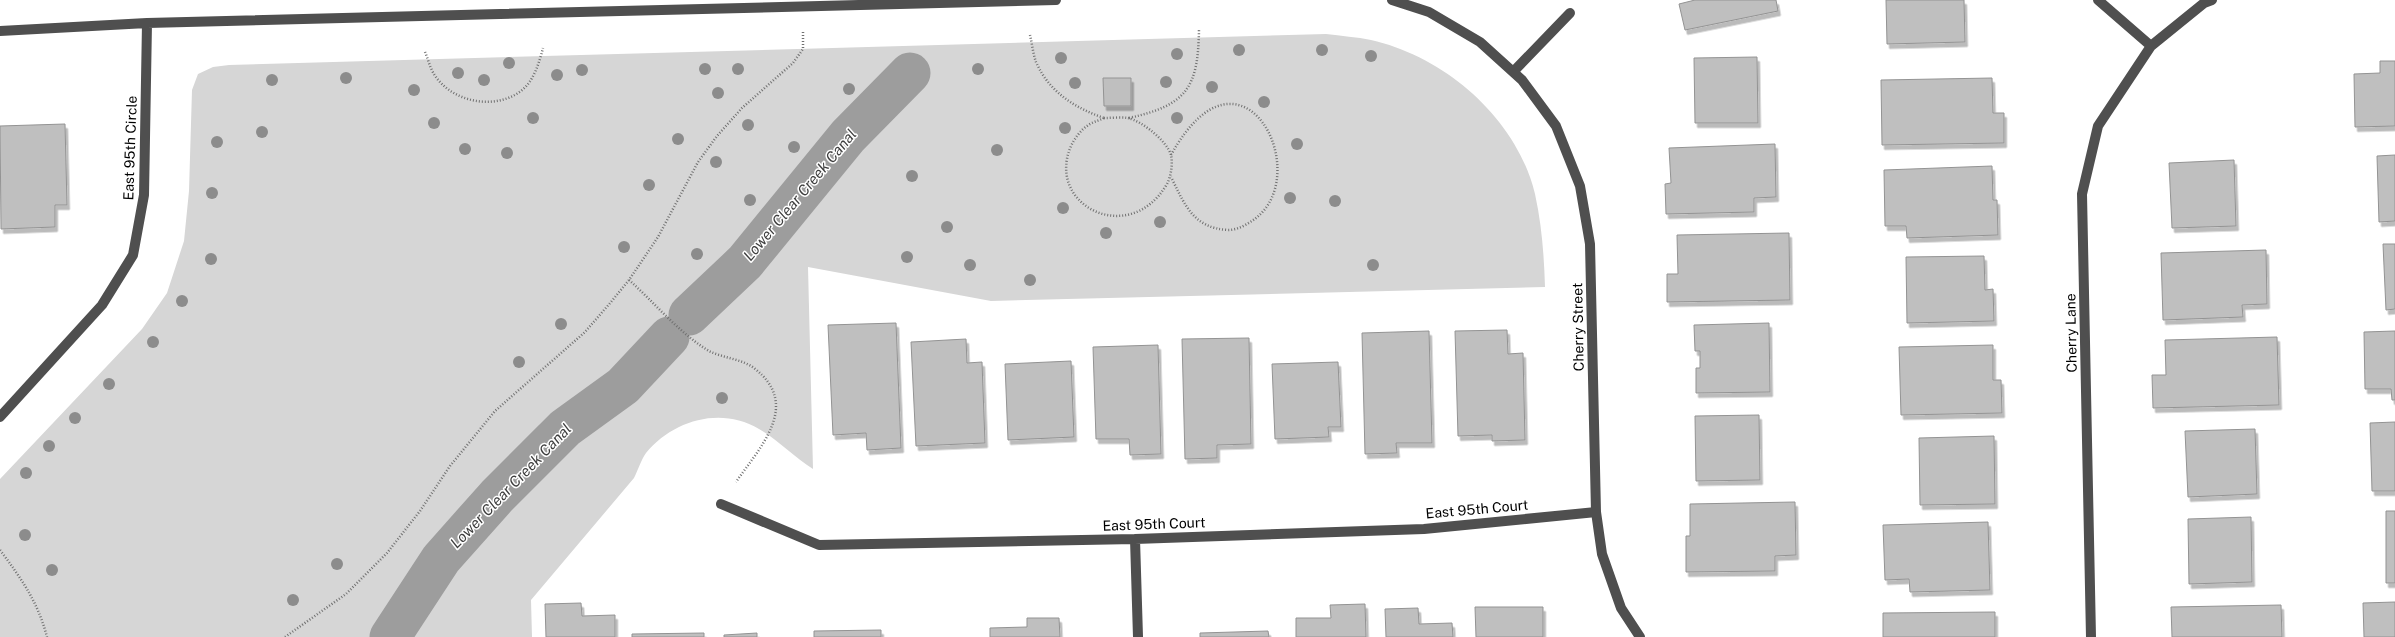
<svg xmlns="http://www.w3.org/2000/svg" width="2395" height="637" viewBox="0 0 2395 637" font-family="'Public Sans',sans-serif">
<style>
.green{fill:#d6d6d6}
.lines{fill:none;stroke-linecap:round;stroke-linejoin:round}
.canal{stroke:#9d9d9d;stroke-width:41}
.building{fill:#bfbfbf;stroke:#939393;filter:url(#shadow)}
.path{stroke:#717171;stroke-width:2.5;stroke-dasharray:1 2;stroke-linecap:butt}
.minor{stroke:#4f4f4f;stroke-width:10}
.tree{fill:#8c8c8c}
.labels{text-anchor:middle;stroke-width:3;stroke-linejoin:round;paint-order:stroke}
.street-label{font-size:14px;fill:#000;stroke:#fff}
.water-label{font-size:15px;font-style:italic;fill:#3e3e3e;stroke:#fff}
</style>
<defs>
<filter id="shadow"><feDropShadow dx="2.5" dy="4.5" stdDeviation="0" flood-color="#0004"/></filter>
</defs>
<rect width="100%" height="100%" fill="#fff"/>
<!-- green -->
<path class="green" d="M 1326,34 C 1341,36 1357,37 1371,40 C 1446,57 1517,119 1535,194 C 1542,226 1544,256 1545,287 L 991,301 L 808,267 L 813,469 C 794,457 778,440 759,429 C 721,406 673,420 646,453 C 641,460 638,470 634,478 L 531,600 L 532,637 L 0,637 L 0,479 L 142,329 L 167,293 L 184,241 L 189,191 L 192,90 L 198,74 L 213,67 L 229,65 Z"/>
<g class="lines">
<!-- canal -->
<path class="canal" d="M 689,315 L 745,262 L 848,136 L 910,73
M 390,637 L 441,559 L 497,496 L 565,428 L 623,386 L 669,337"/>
</g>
<!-- building -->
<path class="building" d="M 1776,0 L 1778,11 L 1685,30 L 1679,4 L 1695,0 Z
M 1886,0 L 1964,0 L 1965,42 L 1887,44 Z
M 1757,57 L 1758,123 L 1695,123 L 1694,58 Z
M 2380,61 L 2395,61 L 2395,126 L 2355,127 L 2354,74 L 2380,73 Z
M 1103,78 L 1131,78 L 1131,106 L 1104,106 Z
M 1992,78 L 1993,113 L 2004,113 L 2004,143 L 1882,145 L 1881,80 Z
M 65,124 L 67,205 L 55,205 L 55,227 L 1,229 L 0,126 Z
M 1775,144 L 1776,197 L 1754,198 L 1754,212 L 1666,214 L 1665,184 L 1671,183 L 1669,148 Z
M 2395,155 L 2395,221 L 2379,222 L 2377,156 Z
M 2234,160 L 2236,226 L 2172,228 L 2169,163 Z
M 1992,166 L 1993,200 L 1997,200 L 1998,235 L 1907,238 L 1906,226 L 1885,226 L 1884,170 Z
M 1789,233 L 1790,300 L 1667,302 L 1667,274 L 1678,274 L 1677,235 Z
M 2383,244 L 2395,244 L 2395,309 L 2386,310 Z
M 2266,250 L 2267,304 L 2242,305 L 2243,317 L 2163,320 L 2161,253 Z
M 1984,256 L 1985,290 L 1993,289 L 1994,321 L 1907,323 L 1906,257 Z
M 896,323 L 901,448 L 867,450 L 866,433 L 833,435 L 828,325 Z
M 1769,323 L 1770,392 L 1696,393 L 1696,368 L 1700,368 L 1700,351 L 1695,351 L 1694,325 Z
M 1507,330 L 1508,354 L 1523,353 L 1525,440 L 1492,441 L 1492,435 L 1458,436 L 1455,331 Z
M 1429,331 L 1432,443 L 1396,443 L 1397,453 L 1365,454 L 1362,333 Z
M 2395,331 L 2395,400 L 2392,400 L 2391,389 L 2365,389 L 2364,332 Z
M 2277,337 L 2279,405 L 2153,408 L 2152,375 L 2166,375 L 2165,340 Z
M 1249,338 L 1251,444 L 1217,445 L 1217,458 L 1185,459 L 1182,339 Z
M 966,339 L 967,363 L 982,362 L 985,443 L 916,446 L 911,342 Z
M 1158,345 L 1161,454 L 1130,455 L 1129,439 L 1096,439 L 1093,347 Z
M 1993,345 L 1993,380 L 2001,380 L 2002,413 L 1901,415 L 1899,347 Z
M 1071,361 L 1074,437 L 1008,440 L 1005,364 Z
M 1338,362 L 1341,427 L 1328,427 L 1329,437 L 1275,439 L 1272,364 Z
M 1759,415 L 1760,480 L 1696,481 L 1695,416 Z
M 2395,422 L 2395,491 L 2372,491 L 2370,423 Z
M 2255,429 L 2257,494 L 2188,497 L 2185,431 Z
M 1994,436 L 1995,504 L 1920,505 L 1919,438 Z
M 1795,502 L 1796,555 L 1775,556 L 1775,571 L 1686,572 L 1686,536 L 1690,536 L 1690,504 Z
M 2386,511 L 2395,511 L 2395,583 L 2386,583 Z
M 2251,517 L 2252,582 L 2189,584 L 2188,519 Z
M 1988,522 L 1990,590 L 1910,592 L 1909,579 L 1885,580 L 1883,525 Z
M 2395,602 L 2395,637 L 2364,637 L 2363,603 Z
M 581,603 L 582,616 L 615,615 L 615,637 L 546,637 L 545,604 Z
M 1365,604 L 1366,637 L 1296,637 L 1296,618 L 1331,618 L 1330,605 Z
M 2281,605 L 2282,637 L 2172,637 L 2171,607 Z
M 1475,607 L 1543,607 L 1543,637 L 1476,637 Z
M 1418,608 L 1419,624 L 1452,623 L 1453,637 L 1386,637 L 1385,609 Z
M 1995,612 L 1995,637 L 1883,637 L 1883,613 Z
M 1027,618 L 1059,618 L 1060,637 L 990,637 L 990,628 L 1027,627 Z
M 881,630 L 881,637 L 814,637 L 814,631 Z
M 1268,631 L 1269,637 L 1200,637 L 1200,633 Z
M 704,633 L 704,637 L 632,637 L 632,634 Z
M 757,633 L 757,637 L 724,637 L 724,635 Z"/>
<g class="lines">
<!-- path -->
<path class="path" d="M 1030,35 C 1032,43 1033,54 1036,62 C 1049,92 1075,108 1104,118
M 425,52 C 428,59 430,68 434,74 C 451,102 494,111 521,91 C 534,81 539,63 543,48
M 1104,118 C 1111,118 1121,117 1128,118 C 1142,121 1167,141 1171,155 C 1173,164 1171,176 1167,184 C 1129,249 1043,204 1072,144 C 1075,138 1081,130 1087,126 C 1092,122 1098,121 1104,118 Z
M 1129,118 C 1187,105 1198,88 1199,30
M 1171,155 C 1241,28 1315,172 1256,218 C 1248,224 1238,230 1228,230 C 1193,228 1185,205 1171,177
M 629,280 C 655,303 679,333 709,351 C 723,358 742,359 754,368 C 802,405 760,447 736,482
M 0,550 C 21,578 38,602 47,637
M 285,637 L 346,594 L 387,553 L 420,511 L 450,466 L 495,411 L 585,332 L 611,302 L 629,280 L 658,237 L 698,162 L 717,136 L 742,108 L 793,63 L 803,49 L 803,32"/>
<!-- minor -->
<path class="minor" d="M 1392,0 L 1429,12 L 1480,42 L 1522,80 L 1556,126 L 1580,186 L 1590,244 L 1596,512 L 1602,554 L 1621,608 L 1640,637
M 2098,0 L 2151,46 L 2204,3 L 2212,0
M 0,31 L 147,23 L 1056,0
M 1513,72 L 1570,13
M 0,417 L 102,305 L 133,255 L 144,195 L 147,23
M 721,504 L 819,545 L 1135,539 L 1424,529 L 1596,512
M 1135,539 L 1138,637
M 2091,637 L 2082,194 L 2098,126 L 2151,46"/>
</g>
<!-- trees -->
<g class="tree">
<circle cx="1239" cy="50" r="6"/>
<circle cx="1322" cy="50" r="6"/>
<circle cx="1177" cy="54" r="6"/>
<circle cx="1371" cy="56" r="6"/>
<circle cx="1061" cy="58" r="6"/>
<circle cx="509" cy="63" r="6"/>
<circle cx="705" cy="69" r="6"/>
<circle cx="738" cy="69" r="6"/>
<circle cx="978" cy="69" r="6"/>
<circle cx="582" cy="70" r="6"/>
<circle cx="458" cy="73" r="6"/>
<circle cx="557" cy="75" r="6"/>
<circle cx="346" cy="78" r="6"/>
<circle cx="272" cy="80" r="6"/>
<circle cx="484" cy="80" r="6"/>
<circle cx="1166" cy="82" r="6"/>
<circle cx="1075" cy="83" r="6"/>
<circle cx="1212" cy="87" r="6"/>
<circle cx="849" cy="89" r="6"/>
<circle cx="414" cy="90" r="6"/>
<circle cx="718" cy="93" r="6"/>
<circle cx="1264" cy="102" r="6"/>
<circle cx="533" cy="118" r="6"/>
<circle cx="1177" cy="118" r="6"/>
<circle cx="434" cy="123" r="6"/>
<circle cx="748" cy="125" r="6"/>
<circle cx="1065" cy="128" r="6"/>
<circle cx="262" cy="132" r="6"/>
<circle cx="678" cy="139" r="6"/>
<circle cx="217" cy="142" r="6"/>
<circle cx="1297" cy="144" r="6"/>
<circle cx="794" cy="147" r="6"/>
<circle cx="465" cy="149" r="6"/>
<circle cx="997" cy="150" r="6"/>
<circle cx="507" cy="153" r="6"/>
<circle cx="716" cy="162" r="6"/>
<circle cx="912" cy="176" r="6"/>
<circle cx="649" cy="185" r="6"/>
<circle cx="212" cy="193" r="6"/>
<circle cx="1290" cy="198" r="6"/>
<circle cx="750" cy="200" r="6"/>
<circle cx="1335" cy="201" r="6"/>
<circle cx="1063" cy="208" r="6"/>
<circle cx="1160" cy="222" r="6"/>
<circle cx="947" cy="227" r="6"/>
<circle cx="1106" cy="233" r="6"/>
<circle cx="624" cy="247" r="6"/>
<circle cx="697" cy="254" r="6"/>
<circle cx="907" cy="257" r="6"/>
<circle cx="211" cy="259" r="6"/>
<circle cx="970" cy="265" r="6"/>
<circle cx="1373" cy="265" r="6"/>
<circle cx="1030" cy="280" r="6"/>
<circle cx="182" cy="301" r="6"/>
<circle cx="561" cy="324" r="6"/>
<circle cx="153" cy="342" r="6"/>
<circle cx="519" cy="362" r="6"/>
<circle cx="109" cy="384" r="6"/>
<circle cx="722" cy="398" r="6"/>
<circle cx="75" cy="418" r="6"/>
<circle cx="49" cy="446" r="6"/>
<circle cx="26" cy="473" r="6"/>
<circle cx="25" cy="535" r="6"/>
<circle cx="337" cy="564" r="6"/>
<circle cx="52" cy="570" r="6"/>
<circle cx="293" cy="600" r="6"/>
</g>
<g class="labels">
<!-- street labels -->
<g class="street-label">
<text transform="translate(130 148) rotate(-88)" y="5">East 95th Circle</text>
<text transform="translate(1578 327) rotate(-91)" y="5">Cherry Street</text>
<text transform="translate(2071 333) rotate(-91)" y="5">Cherry Lane</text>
<text transform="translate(1477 509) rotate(-5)" y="5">East 95th Court</text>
<text transform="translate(1154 524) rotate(-2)" y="5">East 95th Court</text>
</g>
<!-- water labels -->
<g class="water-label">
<text transform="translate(800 195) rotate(-50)" y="5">Lower Clear Creek Canal</text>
<text transform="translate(511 486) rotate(-46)" y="5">Lower Clear Creek Canal</text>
</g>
</g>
</svg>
